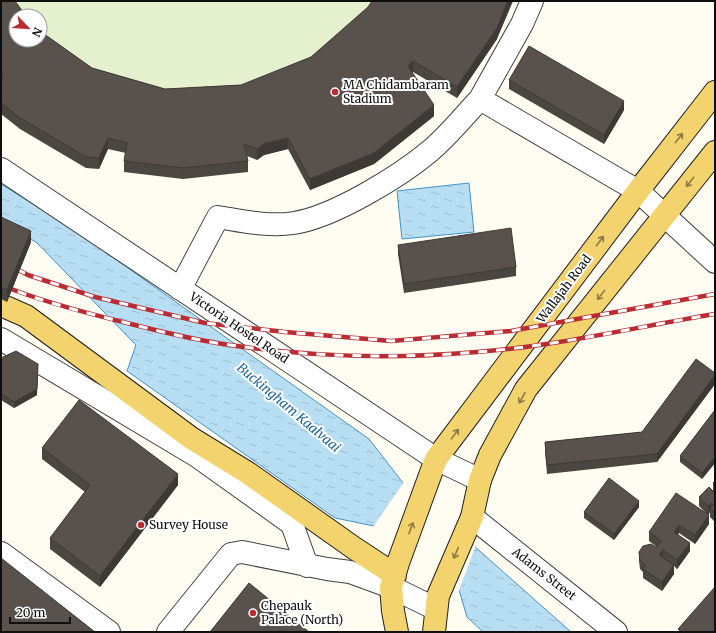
<svg xmlns="http://www.w3.org/2000/svg" width="716" height="633" viewBox="0 0 716 633" font-family="Merriweather,serif">
<style>
.pitch{fill:#e4f0ce}
.water{fill:url(#water-ripples);stroke:#4293c9}
.pier{fill:#fffcf2}
.lines{fill:none;stroke-linecap:round;stroke-linejoin:round}
.minor-casing{stroke:#424242;stroke-width:24}
.major-casing{stroke:#202020;stroke-width:24}
.minor{stroke:#fff;stroke-width:22}
.major{stroke:#f3d36d;stroke-width:22}
.rail-casing{stroke:#bb2b32;stroke-width:4.5}
.rail{stroke:#fff;stroke-width:3;stroke-dasharray:9;stroke-linecap:butt}
.wall{fill:#4c4641}
.shaded-wall{fill:#3e3935}
.building{fill:#58514c;stroke:#3e3935}
.oneway{stroke:#8c7b43}
.poi-dot{fill:#bb2b32;stroke:#fff;stroke-width:1.5}
.labels{text-anchor:middle;stroke-width:4;stroke-linejoin:round;paint-order:stroke}
.poi-label{font-size:12px;fill:#0f0f0f;stroke:#fff;text-anchor:start}
.street-label{font-size:12px;fill:#0f0f0f;stroke:#fff}
.water-label{font-size:13px;font-style:italic;fill:#1c659e;stroke:#fff}
</style>
<defs>
<pattern id="water-ripples" width="26" height="14" patternUnits="userSpaceOnUse"><rect width="26" height="14" fill="#b8def4"/><path d="M2 4q2-2 4 0t4 0M15 11q2-2 4 0t4 0" fill="none" stroke="#9dbdd0"/></pattern>
</defs>
<rect width="100%" height="100%" fill="#fffcf2"/>
<!-- pitch -->
<path class="pitch" d="M 7,1 L 378,1 L 311,68 L 241,97 L 165,100 L 92,79 L 40,40 L 40,16 L 18,16 Z"/>
<!-- water -->
<path class="water" d="M 469,183 L 474,232 L 402,239 L 397,191 Z
M 1,184 L 73,229 L 369,439 L 403,483 L 571,632 L 483,632 L 467,617 L 459,590 L 374,526 L 335,518 L 127,371 L 136,345 L 36,242 L 1,223 Z"/>
<!-- pier -->
<path class="pier" d="M 404,482 L 476,545 L 458,593 L 373,527 Z"/>
<g class="lines">
<!-- minor casing -->
<g class="minor-casing">
<path id="minor" d="M 532,1 L 522,24 L 480,99 L 638,191 L 715,262
M 1,169 L 436,459 L 480,480
M 180,289 L 218,217 C 243,221 268,227 294,223 C 333,217 399,177 430,151 C 448,136 464,116 480,99
M 1,339 L 197,456 L 292,524 L 307,566
M 472,517 L 616,632
M 1,553 L 109,632
M 168,632 L 231,554 L 242,552 L 327,569 L 350,572 L 391,587 L 436,609"/>
</g>
<!-- major casing -->
<g class="major-casing">
<path id="major" d="M 1,305 L 26,316 L 191,438 L 248,473 L 354,548 L 395,575
M 397,632 L 393,611 L 391,587 L 398,563 L 436,459 L 638,191 L 715,92
M 434,632 L 438,596 L 472,517 L 480,480 L 490,455 L 526,389 L 715,152"/>
</g>
<!-- minor -->
<use href="#minor" class="minor"/>
<!-- major -->
<use href="#major" class="major"/>
<!-- rail casing -->
<g class="rail-casing">
<path id="rail" d="M 1,261 L 28,275 L 95,297 L 205,323 L 285,332 L 391,341 L 511,331 L 715,294
M 1,285 C 40,301 82,312 123,322 C 158,331 194,340 230,345 C 310,357 396,359 477,352 C 557,346 636,327 715,314"/>
</g>
<!-- rail -->
<use href="#rail" class="rail"/>
</g>
<!-- wall -->
<path class="wall" d="M 1,1 L 16,16 L 92,68 L 165,89 L 241,85 L 497,39 L 457,98 L 413,72 L 412,73 L 434,116 L 374,164 L 310,190 L 288,149 L 264,155 L 257,160 L 247,156 L 248,161 L 248,172 L 183,179 L 124,172 L 124,161 L 126,153 L 108,149 L 99,169 L 86,168 L 20,129 L 1,114 Z
M 509,80 L 624,110 L 604,144 L 509,89 Z
M 1,217 L 31,242 L 7,302 L 1,299 Z
M 398,245 L 516,267 L 516,276 L 404,293 L 398,254 Z
M 1,358 L 37,395 L 14,408 L 1,400 Z
M 715,373 L 715,384 L 657,462 L 547,474 L 545,451 L 545,442 L 642,432 Z
M 715,410 L 715,463 L 702,479 L 680,462 L 680,456 Z
M 42,448 L 178,485 L 100,587 L 50,549 L 50,538 L 85,492 L 42,459 Z
M 715,481 L 715,522 L 710,517 L 710,512 L 708,515 L 709,524 L 695,544 L 679,533 L 678,535 L 690,551 L 677,569 L 674,566 L 674,574 L 662,591 L 643,578 L 643,572 L 640,569 L 639,561 L 639,552 L 657,547 L 649,541 L 649,532 L 707,514 L 699,506 L 699,497 L 713,491 L 713,483 Z
M 639,507 L 614,540 L 584,518 L 584,512 Z"/>
<!-- shaded-wall -->
<path class="shaded-wall" d="M 508,1 L 513,1 L 497,39 L 457,98 L 457,87 Z
M 413,61 L 413,72 L 408,77 L 408,66 Z
M 624,101 L 624,110 L 604,144 L 604,135 Z
M 434,105 L 434,116 L 374,164 L 310,190 L 310,179 Z
M 108,138 L 108,149 L 99,169 L 99,158 Z
M 288,138 L 288,149 L 264,155 L 257,160 L 257,149 L 264,144 Z
M 31,231 L 31,242 L 7,302 L 7,290 Z
M 38,364 L 37,395 L 14,408 L 14,402 Z
M 715,375 L 715,384 L 657,462 L 657,454 Z
M 715,457 L 715,463 L 702,479 L 702,473 Z
M 178,474 L 178,485 L 100,587 L 100,576 Z
M 639,501 L 639,507 L 614,540 L 614,534 Z
M 711,503 L 711,509 L 710,508 L 710,512 L 708,515 L 708,506 Z
M 709,515 L 709,524 L 695,544 L 695,535 Z
M 679,525 L 679,533 L 674,540 L 674,532 Z
M 690,543 L 690,551 L 677,569 L 677,560 Z
M 663,550 L 663,559 L 659,555 Z
M 674,565 L 674,574 L 662,591 L 662,582 Z"/>
<!-- building -->
<path class="building" d="M 1,1 L 15,1 L 26,16 L 16,16 L 16,40 L 40,40 L 40,31 L 92,68 L 165,89 L 241,85 L 311,57 L 368,7 L 372,1 L 508,1 L 497,28 L 457,87 L 413,61 L 408,66 L 434,105 L 374,153 L 310,179 L 288,138 L 264,144 L 257,149 L 244,144 L 248,161 L 183,168 L 124,161 L 127,143 L 108,138 L 99,158 L 86,157 L 20,118 L 1,103 L 1,77 L 3,74 L 1,72 Z
M 529,46 L 624,101 L 604,135 L 509,80 Z
M 1,217 L 31,231 L 7,290 L 1,288 Z
M 511,228 L 516,267 L 404,284 L 398,245 Z
M 16,351 L 38,364 L 37,389 L 14,402 L 1,394 L 1,358 Z
M 696,359 L 715,373 L 715,375 L 657,454 L 547,465 L 545,442 L 642,432 Z
M 79,400 L 178,474 L 100,576 L 50,538 L 90,485 L 42,448 Z
M 715,410 L 715,457 L 702,473 L 680,456 Z
M 609,478 L 639,501 L 614,534 L 584,512 Z
M 715,481 L 715,485 L 713,483 Z
M 709,487 L 715,493 L 715,513 L 710,508 L 713,505 L 711,503 L 708,506 L 699,497 Z
M 676,493 L 709,515 L 695,535 L 679,525 L 674,532 L 690,543 L 677,560 L 663,550 L 659,555 L 674,565 L 662,582 L 643,569 L 646,566 L 640,560 L 639,552 L 643,546 L 651,544 L 656,547 L 661,541 L 649,532 Z
M 1,558 L 95,632 L 1,632 Z
M 249,583 L 309,632 L 210,632 Z
M 715,587 L 715,632 L 681,632 L 678,629 Z"/>
<!-- one-way arrows -->
<defs><path id="oneway-shaft" d="M-6 0H5M1.5-3L5.5 0L1.5 3" fill="none" stroke-width="1.6" stroke-linecap="round" stroke-linejoin="round"/></defs>
<g class="oneway">
<use href="#oneway-shaft" transform="translate(679 138) rotate(-52)"/>
<use href="#oneway-shaft" transform="translate(690 182) rotate(129)"/>
<use href="#oneway-shaft" transform="translate(600 241) rotate(-53)"/>
<use href="#oneway-shaft" transform="translate(601 295) rotate(128)"/>
<use href="#oneway-shaft" transform="translate(522 398) rotate(119)"/>
<use href="#oneway-shaft" transform="translate(455 434) rotate(-53)"/>
<use href="#oneway-shaft" transform="translate(411 528) rotate(-70)"/>
<use href="#oneway-shaft" transform="translate(456 553) rotate(113)"/>
</g>
<!-- markers -->
<g class="poi-dot">
<circle cx="335" cy="92" r="4"/>
<circle cx="141" cy="525" r="4"/>
<circle cx="253" cy="613" r="4"/>
</g>
<g class="labels">
<!-- poi labels -->
<g class="poi-label">
<text x="343" y="89">MA Chidambaram<tspan x="343" dy="14">Stadium</tspan></text>
<text x="149" y="529">Survey House</text>
<text x="261" y="610">Chepauk<tspan x="261" dy="14">Palace (North)</tspan></text>
</g>
<!-- street labels -->
<g class="street-label">
<text transform="translate(564 289) rotate(-53)" y="4">Wallajah Road</text>
<text transform="translate(239 328) rotate(34)" y="4">Victoria Hostel Road</text>
<text transform="translate(544 574) rotate(38)" y="4">Adams Street</text>
</g>
<!-- water labels -->
<g class="water-label">
<text transform="translate(289 407) rotate(40)" y="5">Buckingham Kaalvaai</text>
</g>
</g>
<!-- border -->
<rect width="716" height="633" fill="none" stroke="#0f0f0f" stroke-width="4"/>
<!-- north arrow -->
<g transform="translate(28 28) rotate(115)"><circle r="19" fill="#ffffff" stroke="#9f9f9f"/>
<path d="M0-3L7 15L0 10L-7 15Z" fill="#bb2b32"/>
<text y="-6" font-size="11" font-weight="bold" text-anchor="middle" fill="#0f0f0f">N</text>
</g>
<!-- scale -->
<path d="M10 617v6h60v-6" fill="none" stroke="#0f0f0f" stroke-width="2"/>
<text x="16" y="617" font-size="12" fill="#0f0f0f" stroke="#ffffff" stroke-width="3" paint-order="stroke">20 m</text>
</svg>
